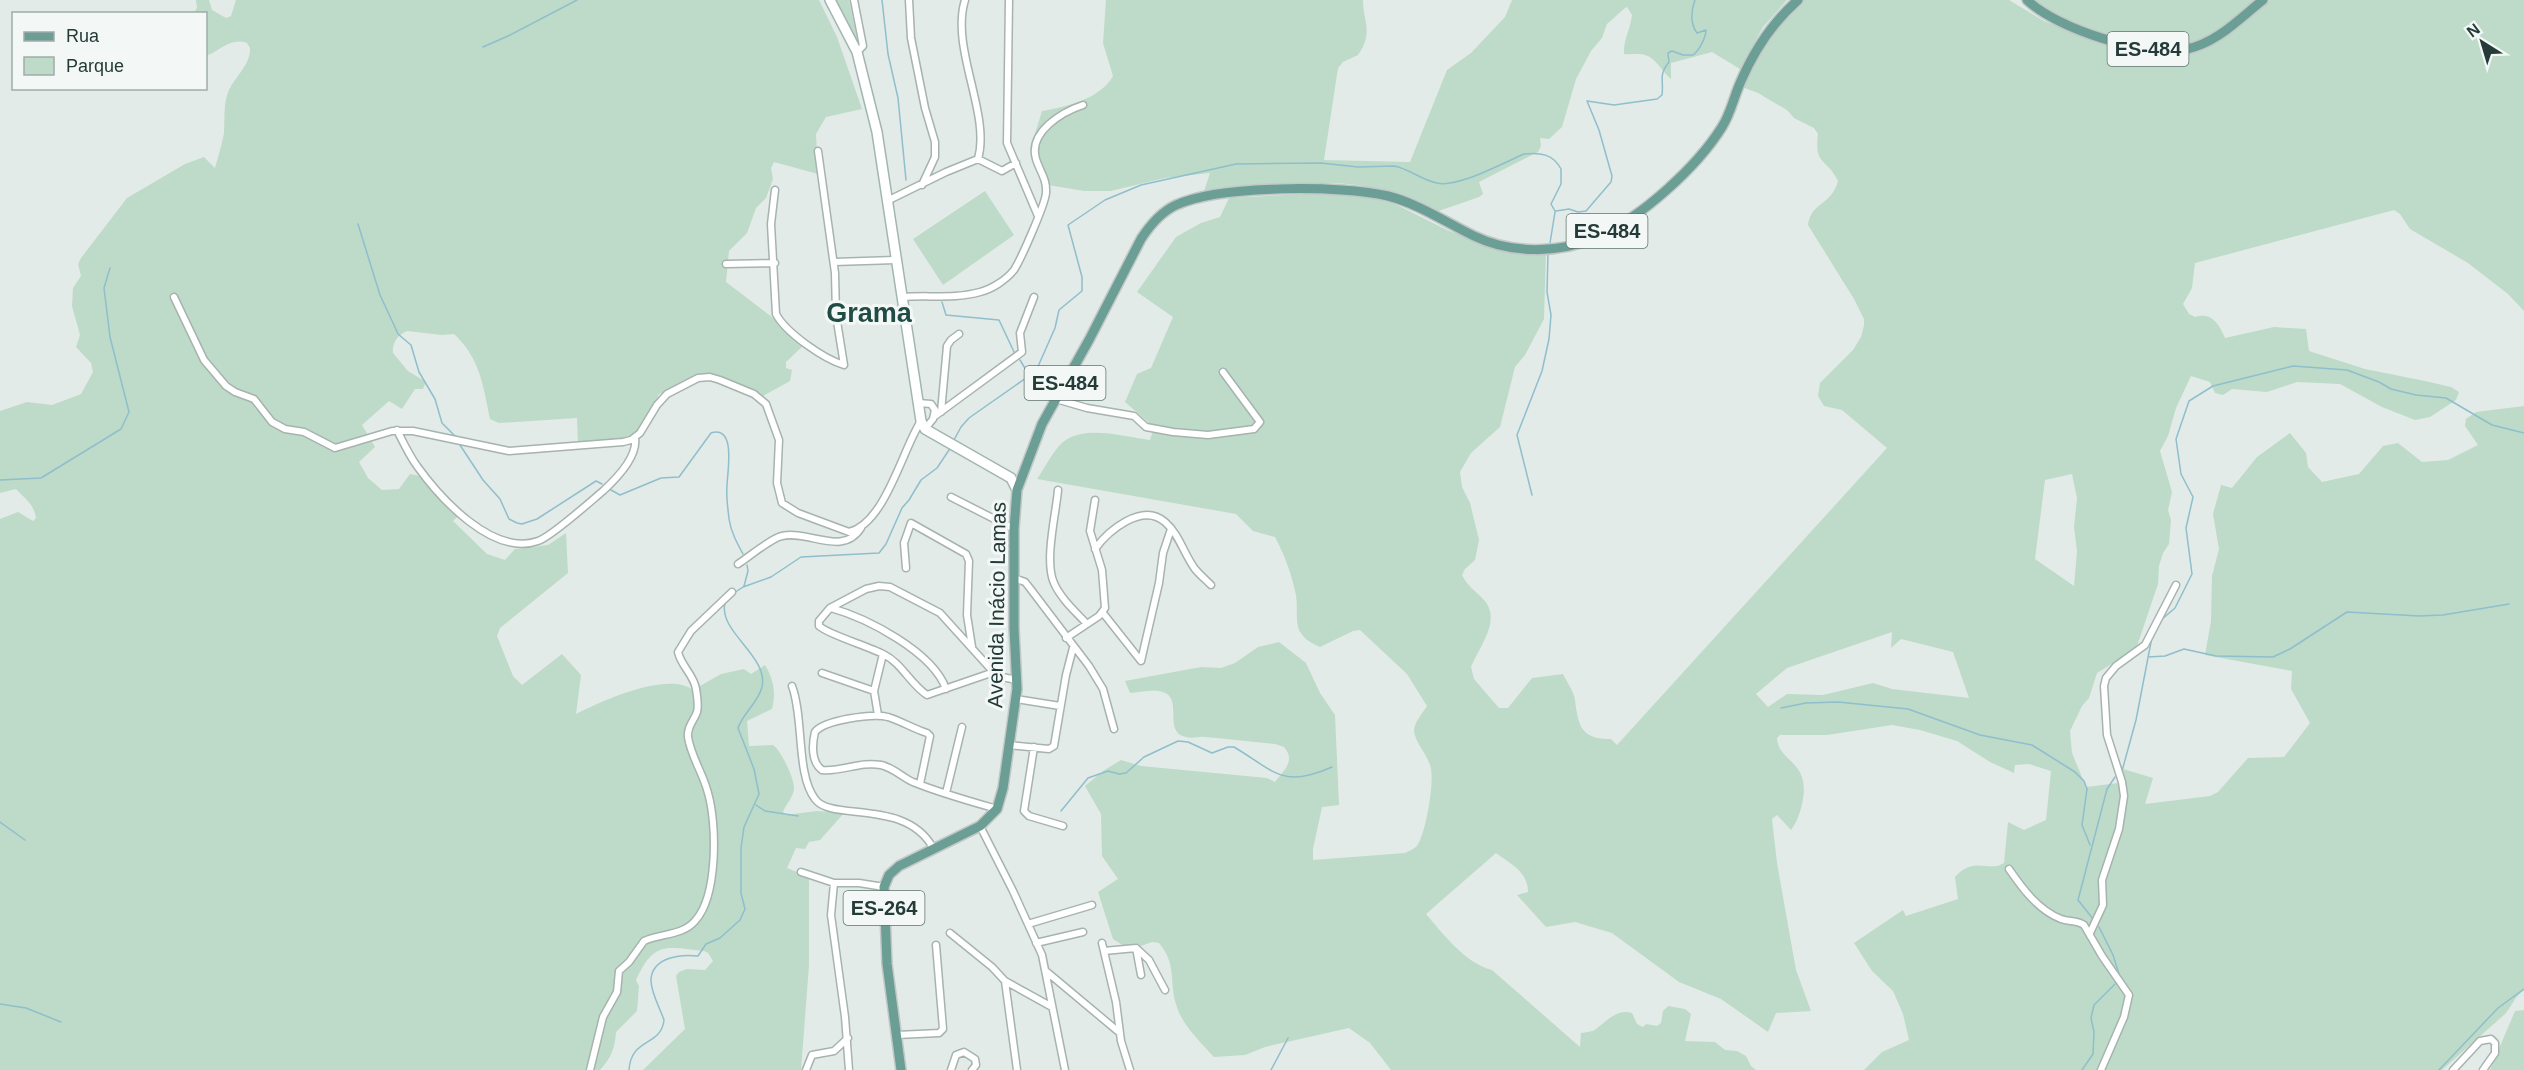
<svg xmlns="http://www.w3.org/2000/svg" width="2524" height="1070" viewBox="0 0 2524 1070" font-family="Helvetica,sans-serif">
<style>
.green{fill:#bddbc8;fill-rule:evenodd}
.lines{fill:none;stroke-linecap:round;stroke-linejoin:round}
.stream{stroke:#8fbecc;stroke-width:1.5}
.street-casing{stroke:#a6b3af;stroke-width:9}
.secondary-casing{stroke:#a2b6b1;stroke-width:12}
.primary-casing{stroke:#c2c8c7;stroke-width:12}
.street{stroke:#fff;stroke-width:6}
.secondary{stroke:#fff;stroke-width:9}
.primary{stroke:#6b9e94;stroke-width:9}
.labels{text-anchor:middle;stroke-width:6;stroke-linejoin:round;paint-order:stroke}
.shield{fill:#f3f8f6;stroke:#627470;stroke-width:1.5}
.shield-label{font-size:20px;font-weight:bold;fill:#243b37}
.street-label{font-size:21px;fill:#243b37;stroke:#f3f8f6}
.district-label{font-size:27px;font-weight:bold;fill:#214c45;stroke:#f3f8f6}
</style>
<rect width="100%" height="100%" fill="#e3ebe8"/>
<!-- green -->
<path class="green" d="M 196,0 L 209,0 L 212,10 L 226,18 L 231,16 L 236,0 L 819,0 L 837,37 L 862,109 L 826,117 L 816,134 L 818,174 L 774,162 L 771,168 L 773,179 L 766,198 L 756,208 L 747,233 L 729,251 L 726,282 L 806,343 L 786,362 L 786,368 L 792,370 L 790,381 L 761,397 L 699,375 L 659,394 L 635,445 L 578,445 L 577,418 L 499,423 L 490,419 C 483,385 480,358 454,334 L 442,335 L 407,331 C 398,335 392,342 393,353 L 408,371 L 426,382 L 423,389 L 415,389 L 402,409 L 389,401 L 362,425 L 375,447 L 359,462 L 368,478 L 382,490 L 399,489 L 410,474 L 420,476 L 458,516 L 453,521 L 487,554 L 505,560 L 515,549 L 548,545 L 566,533 L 568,573 L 500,628 L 497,636 L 513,676 L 522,685 L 562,654 L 581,675 L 576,714 C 602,701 667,671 693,690 L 721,674 L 744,669 L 751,674 L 765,665 C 774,680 776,693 772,709 L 747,721 L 749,746 L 773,745 C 781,750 795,780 794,789 C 793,798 786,804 783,812 L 786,815 L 817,811 L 844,813 L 820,840 L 809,842 L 805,849 L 796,848 L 787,868 L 809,877 L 809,965 L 801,1070 L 643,1070 L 685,1029 L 676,976 L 679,972 L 687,969 L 705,970 L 713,961 L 708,953 L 704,951 C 665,947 654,941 636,980 L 639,986 L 637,1011 L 616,1032 C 615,1048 611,1058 600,1070 L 0,1070 L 0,519 L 18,512 L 33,521 L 36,518 C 34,504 25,499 16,489 L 0,493 L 0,411 L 27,402 L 52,405 L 76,396 L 81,394 L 93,372 L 91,363 L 76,347 L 80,335 L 72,306 L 73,288 L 81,276 L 78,264 L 81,258 L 127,198 L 185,164 L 204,157 L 215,168 C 216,165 224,137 224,132 C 225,119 223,103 229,90 C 235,77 251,64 250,48 L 247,43 C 230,37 220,51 206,56 L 206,14 L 194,13 L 197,8 Z
M 831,0 L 849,0 L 861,56 Z
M 1106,0 L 1363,0 C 1363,22 1374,32 1358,55 L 1343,62 L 1338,68 L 1324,160 L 1410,162 L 1447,70 L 1471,53 L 1505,17 L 1512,0 L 1787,0 L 1763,27 L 1740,69 L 1712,52 L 1671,63 L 1671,79 C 1662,72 1656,58 1645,55 C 1639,53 1631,55 1624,54 C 1623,40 1631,28 1632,15 L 1627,7 L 1625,8 L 1607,24 L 1602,38 L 1591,51 L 1576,79 L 1562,127 L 1549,139 L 1540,138 L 1541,146 L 1538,152 L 1479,182 L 1483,194 L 1479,197 L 1433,213 C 1417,206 1400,195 1382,190 C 1325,175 1261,188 1203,194 L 1210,173 L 1165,178 L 1111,191 L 1084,191 L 1048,185 L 1033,140 L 1042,111 C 1066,107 1100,99 1113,76 L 1103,43 Z
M 1800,0 L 2009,0 L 2044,21 L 2085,38 L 2128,50 L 2169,56 L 2194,52 L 2217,42 L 2270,0 L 2524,0 L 2524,311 L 2508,294 L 2468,263 L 2410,229 L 2400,214 L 2394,210 L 2195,263 L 2192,288 L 2183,304 L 2189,314 L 2195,317 C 2212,312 2219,324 2225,338 L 2274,327 L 2306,329 L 2309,351 L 2365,369 L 2425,381 L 2451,387 L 2459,392 L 2456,400 L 2430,417 L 2415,420 L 2382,407 L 2340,384 L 2297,382 L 2267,392 L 2232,389 L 2223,395 L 2215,393 L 2210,382 L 2191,376 L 2176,408 L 2168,436 L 2160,451 L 2172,492 L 2168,510 L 2171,520 L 2169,544 L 2163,553 L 2159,566 L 2158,584 L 2136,649 L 2097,673 L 2089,698 L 2082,706 L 2070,731 L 2072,753 L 2086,787 L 2118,783 L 2113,766 L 2153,778 L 2145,804 L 2210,796 L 2218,792 L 2248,758 L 2284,757 L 2310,723 L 2291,689 L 2292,671 L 2205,655 L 2211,621 L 2212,576 L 2219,549 L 2213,514 L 2221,485 L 2232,488 L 2257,457 L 2290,433 L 2306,453 L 2308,467 L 2322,482 L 2359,474 L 2383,446 L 2398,443 L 2422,462 L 2448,460 L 2478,445 L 2465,426 L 2466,419 L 2476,412 L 2524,406 L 2524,990 C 2515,996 2512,1006 2505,1014 L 2442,1070 L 1864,1070 L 1882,1052 L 1909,1040 L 1903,1014 L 1893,991 L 1872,971 L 1854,943 L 1903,910 L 1906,916 L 1958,899 L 1955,877 C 1974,855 1989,873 2004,863 L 2008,822 L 2024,830 L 2046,820 L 2051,771 L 2029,764 L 2015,765 L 2014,773 L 1990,762 L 1957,741 L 1920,730 L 1892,725 L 1827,735 L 1780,735 L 1777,738 C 1778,763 1812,760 1802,804 C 1800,813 1797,822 1791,830 L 1777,815 L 1772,819 L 1777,863 L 1796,970 L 1811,1011 L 1776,1013 L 1768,1032 L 1721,999 L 1679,982 L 1612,933 L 1575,922 L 1546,927 L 1517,895 L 1528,892 C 1528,872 1511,864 1496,853 L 1426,914 C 1444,935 1465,963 1492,970 L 1580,1047 L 1581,1033 C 1586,1032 1593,1032 1596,1029 C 1607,1021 1617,1008 1632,1013 L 1637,1024 L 1643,1027 L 1646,1024 L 1657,1026 L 1661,1023 L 1663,1011 L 1668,1006 L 1685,1009 L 1691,1014 L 1685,1041 L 1715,1042 L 1725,1050 L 1737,1051 L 1746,1056 L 1751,1066 L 1756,1070 L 1391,1070 L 1370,1043 L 1349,1028 L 1265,1047 L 1245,1055 L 1214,1057 C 1201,1043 1181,1024 1176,1004 C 1169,981 1177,964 1159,943 L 1152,942 L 1130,950 L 1113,939 L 1098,892 L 1118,879 L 1102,856 L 1101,814 L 1085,786 L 1103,771 L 1121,760 L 1141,766 L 1267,778 L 1275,782 C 1284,770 1296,761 1284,747 L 1275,744 C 1252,742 1228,739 1205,737 C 1199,736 1192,739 1186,737 C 1162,732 1184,699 1163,692 C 1155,689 1139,692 1130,693 L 1125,681 L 1201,667 L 1221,668 L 1235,663 L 1258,647 L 1279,642 L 1306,663 L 1320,693 L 1335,715 L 1339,805 L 1322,807 L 1313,849 L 1313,860 L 1405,853 C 1409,851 1414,849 1417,846 C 1426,833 1434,784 1431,769 C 1429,756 1415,743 1414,731 C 1414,722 1423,713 1427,706 L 1407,674 L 1360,630 L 1353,631 L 1320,647 C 1313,644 1305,640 1301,633 C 1294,624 1299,604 1295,591 C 1291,572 1284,554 1275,537 L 1253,531 L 1236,514 L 1037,479 C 1045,468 1052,452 1062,443 C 1084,424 1123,437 1150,440 L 1154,427 L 1125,402 L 1137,374 L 1151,368 L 1173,317 L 1137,292 L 1176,237 L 1201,223 L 1220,217 L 1229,198 L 1343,192 L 1393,203 L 1449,231 L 1488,246 L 1546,252 L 1544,319 L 1525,355 L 1515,367 L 1500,427 L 1471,453 L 1460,472 L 1462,487 L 1470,503 L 1479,540 L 1475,560 L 1465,569 L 1462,575 C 1468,587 1476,591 1484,600 C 1502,620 1479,647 1471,667 L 1474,679 L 1499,708 L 1508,708 L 1532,678 L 1563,674 C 1567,682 1574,692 1575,700 C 1578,725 1581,740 1611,739 L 1617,745 L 1887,448 L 1842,410 L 1824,406 L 1818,396 L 1820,383 L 1853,350 L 1861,337 L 1864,325 L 1864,319 L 1854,299 L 1808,225 C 1811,202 1832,205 1838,181 C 1826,157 1814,166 1818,134 L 1814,128 L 1794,118 L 1787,110 L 1758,93 L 1742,87 L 1759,50 ZM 2072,474 L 2077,498 L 2074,527 L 2077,551 L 2074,586 L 2035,559 L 2045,480 ZM 1892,632 L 1891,648 L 1901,639 L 1953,652 L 1969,698 L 1892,689 L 1873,683 L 1823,695 L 1787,694 L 1768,707 L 1756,694 L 1787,668 Z
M 2023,0 L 2257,0 C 2241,14 2225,29 2206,38 C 2151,65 2073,23 2023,0 Z
M 985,191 L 1014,235 L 943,285 L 913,239 Z
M 2524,1010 L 2524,1070 L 2490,1070 L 2515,1011 Z"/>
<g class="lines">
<!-- stream -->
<path class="stream" d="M 882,0 L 888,54 L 898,98 L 906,180
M 483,47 L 508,36 L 577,0
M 1556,211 L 1569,209 L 1578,212 L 1586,211 L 1611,182 L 1612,176 L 1599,130 L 1587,101 L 1614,105 L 1657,99 L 1662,95 C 1664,79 1658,76 1669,62 L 1668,53 L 1672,51 L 1683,55 L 1693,55 C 1699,51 1706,37 1706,30 L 1697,33 C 1690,24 1691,10 1695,0
M 358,224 L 380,295 L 394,325 L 398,334 L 411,345 L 419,372 L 435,399 L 442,423 L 456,437
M 1550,243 L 1555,212
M 942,302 L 946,315 L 999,320 L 1015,354
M 1020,360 L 1029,375
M 954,440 L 961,427 L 969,418 L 1036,371 L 1055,328 L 1059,310 L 1082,291 L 1082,277 L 1068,225 L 1105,200 L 1141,185 L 1236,164 L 1321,163 L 1358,167 L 1394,166 C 1410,169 1421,180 1437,183 C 1457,188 1503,163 1524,154 C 1540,152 1553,154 1561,169 L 1561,184 L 1551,204 L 1555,211
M 460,445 L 483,480 L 500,499 L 509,519 L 517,523 L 522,524 L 537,519 L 596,481 L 602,484
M 0,480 L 41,478 L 121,429 L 129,412 L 110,337 L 104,288 L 110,268
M 611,490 L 620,495 L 661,478 L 679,477 L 711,433 C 737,425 727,473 727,486 C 726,497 728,509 729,519 C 731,532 737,543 743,554
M 1532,495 L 1517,435 L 1542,371 L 1549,339 L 1551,315 L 1547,292 L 1548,254
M 744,586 L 748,571 L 747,565
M 734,593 L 743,587 L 771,577 L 801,557 L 879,553 L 886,544 L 902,508 L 909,500 L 921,480 L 937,468 L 951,447
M 2161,620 L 2175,608 L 2192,574 L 2186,528 L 2193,497 L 2181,474 L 2176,439 L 2189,401 L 2213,386 L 2293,366 L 2347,370 L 2379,382 L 2391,389 L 2416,395 L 2446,398 L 2492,425 L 2524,433
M 2148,657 L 2165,656 L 2184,649 L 2216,656 L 2273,657 L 2290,649 L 2347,612 L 2419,616 L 2443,615 L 2509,604
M 1781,708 L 1806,703 L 1838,702 L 1908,709 L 1980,735 L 2032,745 L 2075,772 L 2084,781 L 2087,789 L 2082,825 L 2090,845
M 2122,771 L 2136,720 L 2152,637
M 756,805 L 765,811 L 798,816
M 1061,811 L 1088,778 L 1108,771 L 1119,774 L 1126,773 L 1144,757 L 1178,741 L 1188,742 L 1212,753 L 1228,747 L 1234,747 C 1276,772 1282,789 1332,767
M 0,822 L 25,840
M 2093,919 L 2078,900 L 2107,789 L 2115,777
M 2099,927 L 2113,955 L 2119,974
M 0,1004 L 26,1008 L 61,1022
M 629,1070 C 631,1037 661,1047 664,1020 C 660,1008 650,991 651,979 C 653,957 681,954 698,956 L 706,944 L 720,938 L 740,920 L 745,909 L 741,893 L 741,848 L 744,827 L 759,794 L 754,769 L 738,728 C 743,713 758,703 762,687 C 769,656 718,632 725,603
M 1271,1070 L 1288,1038
M 2082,1070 L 2093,1054 L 2094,1032 L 2091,1018 L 2094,1005 L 2115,984
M 2439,1070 L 2498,1008 L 2524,989"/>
<!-- street casing -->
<g class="street-casing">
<path id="street" d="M 854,0 L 863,46 L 857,52
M 909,0 L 911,38 L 925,108 L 935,142 L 935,157 L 922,185
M 965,0 C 950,48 991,114 978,159
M 1009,0 L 1007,143 L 1038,216
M 775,190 L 771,224 L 776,314 C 786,333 824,359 844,365 L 836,315 L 835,273 L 818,151
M 887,201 L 946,172 L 978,159 L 1002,171 L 1016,163
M 834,262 L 895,260
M 726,264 L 775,263
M 174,297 L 204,360 L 226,386 L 235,392 L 254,399 L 272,422 L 285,429 L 304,432 L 335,448 L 392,431 L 413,431 L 509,451 L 623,442 L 631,440 L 640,433 L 657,405 L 667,394 L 698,378 L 710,377 L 720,380 L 754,394 L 766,404 L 779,440 L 777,483 L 782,503 L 798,513 L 849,532 C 885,524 903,448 921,421
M 902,297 C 927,295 956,299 980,292 C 992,289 1006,280 1014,270 C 1021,259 1045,205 1046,193 C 1047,179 1040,172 1036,159 C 1028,132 1062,112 1083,105
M 1056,399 L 1087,408 L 1134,416 L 1146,427 L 1173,432 L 1208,435 L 1254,429 L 1260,422 L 1223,372
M 918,403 L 931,404 L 935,410 L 933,419 L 925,429
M 941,412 L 947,346 L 951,340 L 959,334
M 935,416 L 1022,352 L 1020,333 L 1034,297
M 397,430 C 403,442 409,455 417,466 C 440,498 493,557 538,541 C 551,537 591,501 603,491 C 616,479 638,457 635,438
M 1058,490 C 1056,514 1044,561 1054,583 C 1061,599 1076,612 1087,624
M 951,497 L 1014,529
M 1095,549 C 1108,531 1142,502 1165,522 C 1179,534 1184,554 1195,569 C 1200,575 1206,580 1211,585
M 738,564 C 749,557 771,538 782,536 C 809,530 843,557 861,528
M 906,568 L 904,543 L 911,523 L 966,554 L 969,561 L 967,615 L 972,647
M 1014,578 L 1025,582 L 1029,587 L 1089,666 L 1103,689 L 1114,729
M 831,608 C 867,618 933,652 946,689
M 1103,613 L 1141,661 L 1159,583 L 1163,553 L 1171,529
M 1066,638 L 1099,616 L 1105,608 L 1102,570 L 1090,531 L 1095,500
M 994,672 L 927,695 C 910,684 902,663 883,654 C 868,646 829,635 819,626 L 819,621 L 830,608 L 866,589 L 879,586 L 890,587 L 940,613 L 997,676 L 1017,680
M 822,673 L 874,691
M 792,686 C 804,718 796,774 815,799 C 831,822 906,798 933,848
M 1016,699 L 1060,706
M 878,715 L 874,691 L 883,654
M 1009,745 L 1049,749 L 1054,746 L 1066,675 L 1073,648
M 1034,747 L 1024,811 L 1029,816 L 1063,826
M 920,784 L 930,736 L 927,733 C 914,729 901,721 888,717 C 873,713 824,720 815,732 C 812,744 811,762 822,770 C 842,772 860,761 881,765 C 894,768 902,777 913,782 C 940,793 969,801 997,809
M 946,793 L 962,727
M 980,826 L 1013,891 L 1042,955 L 1065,1070
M 2009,869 C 2022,888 2038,910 2061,919 C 2069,922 2077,920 2084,925 L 2102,956 L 2129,995 L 2124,1017 L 2101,1070
M 801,872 L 834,883 L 859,883 L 884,887
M 834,883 L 831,915 L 845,1017 L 849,1070
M 1028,924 L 1092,905
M 950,933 L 992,967 L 1005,981 L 1052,1007
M 2090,933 L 2103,905 L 2102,880 L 2119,829 L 2124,796 L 2122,782 L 2107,735 L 2104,686 L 2106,678 L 2116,666 L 2145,645 L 2176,585
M 1036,943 L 1083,932
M 1102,943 L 1116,1002 L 1121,1041 L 1130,1070
M 1136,948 L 1141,975
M 1104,951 L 1136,948 L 1149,960 L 1165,990
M 1047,972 L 1120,1033
M 1005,981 L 1017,1070
M 897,1035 L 939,1033 L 943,1029 L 936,945
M 590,1070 L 603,1017 L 617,992 L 619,971 L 629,962 L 644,941 C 661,933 682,936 695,921 C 718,896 717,824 708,793 C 703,773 691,757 688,737 C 687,726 694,721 697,712 C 699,705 697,696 696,689 C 694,675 681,666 678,652 L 691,631 L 732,592
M 806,1070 L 812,1055 L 834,1051 L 848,1038
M 951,1070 L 956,1055 L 964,1052 L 975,1059 L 976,1065 L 972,1070
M 2453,1070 L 2480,1041 L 2491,1039 L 2495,1043 L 2495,1053 L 2483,1070"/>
</g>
<!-- secondary casing -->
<g class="secondary-casing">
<path id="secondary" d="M 830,0 L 857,52 L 877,132 L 921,421 L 925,429 L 1011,478 L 1017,490"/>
</g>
<!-- primary casing -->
<g class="primary-casing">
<path id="primary" d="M 2027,0 C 2057,29 2145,57 2187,49 C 2217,43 2240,18 2263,0
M 901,1070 L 887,964 L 884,887 L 889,875 L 899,866 L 980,826 L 997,809 L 1003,788 L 1017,689 L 1014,628 L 1014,529 L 1017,490 L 1042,424 L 1089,340 L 1141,239 C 1150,225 1161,212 1176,205 C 1219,185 1342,185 1388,196 C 1419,204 1445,222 1474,236 C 1511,254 1559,254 1597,237 C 1641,218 1697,167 1722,127 C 1731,113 1734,96 1741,81 C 1754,51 1773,22 1798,0"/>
</g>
<!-- street -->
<use href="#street" class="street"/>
<!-- secondary -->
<use href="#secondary" class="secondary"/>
<!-- primary -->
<use href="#primary" class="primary"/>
</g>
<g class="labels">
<!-- shield labels -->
<g class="shield">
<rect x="2107.5" y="32" width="81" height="34" rx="4.5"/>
<rect x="1566.5" y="214" width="81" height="34" rx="4.5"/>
<rect x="1024.5" y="366" width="81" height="34" rx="4.5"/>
<rect x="843.5" y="891" width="81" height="34" rx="4.5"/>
</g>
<g class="shield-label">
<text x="2148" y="56">ES-484</text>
<text x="1607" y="238">ES-484</text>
<text x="1065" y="390">ES-484</text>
<text x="884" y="915">ES-264</text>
</g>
<!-- street labels -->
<g class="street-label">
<text transform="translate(997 605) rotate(-89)" y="7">Avenida Inácio Lamas</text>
</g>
<!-- district labels -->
<g class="district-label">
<text x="869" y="322">Grama</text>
</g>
</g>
<!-- legend -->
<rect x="12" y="12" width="195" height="78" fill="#f3f8f6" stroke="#a0acaa" stroke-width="1.5"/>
<rect x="24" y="32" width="30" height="9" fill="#6b9e94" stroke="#a0acaa" stroke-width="1.5"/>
<text x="66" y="42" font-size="18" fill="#243b37">Rua</text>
<rect x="24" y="57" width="30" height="18" fill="#bddbc8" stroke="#a0acaa" stroke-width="1.5"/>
<text x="66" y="72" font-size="18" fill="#243b37">Parque</text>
<!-- north arrow -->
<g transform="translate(2482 42) rotate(323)" stroke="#f3f8f6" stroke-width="4.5" paint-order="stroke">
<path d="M0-4.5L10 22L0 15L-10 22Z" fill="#243b37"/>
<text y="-9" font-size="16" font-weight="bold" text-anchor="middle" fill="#243b37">N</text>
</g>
</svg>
